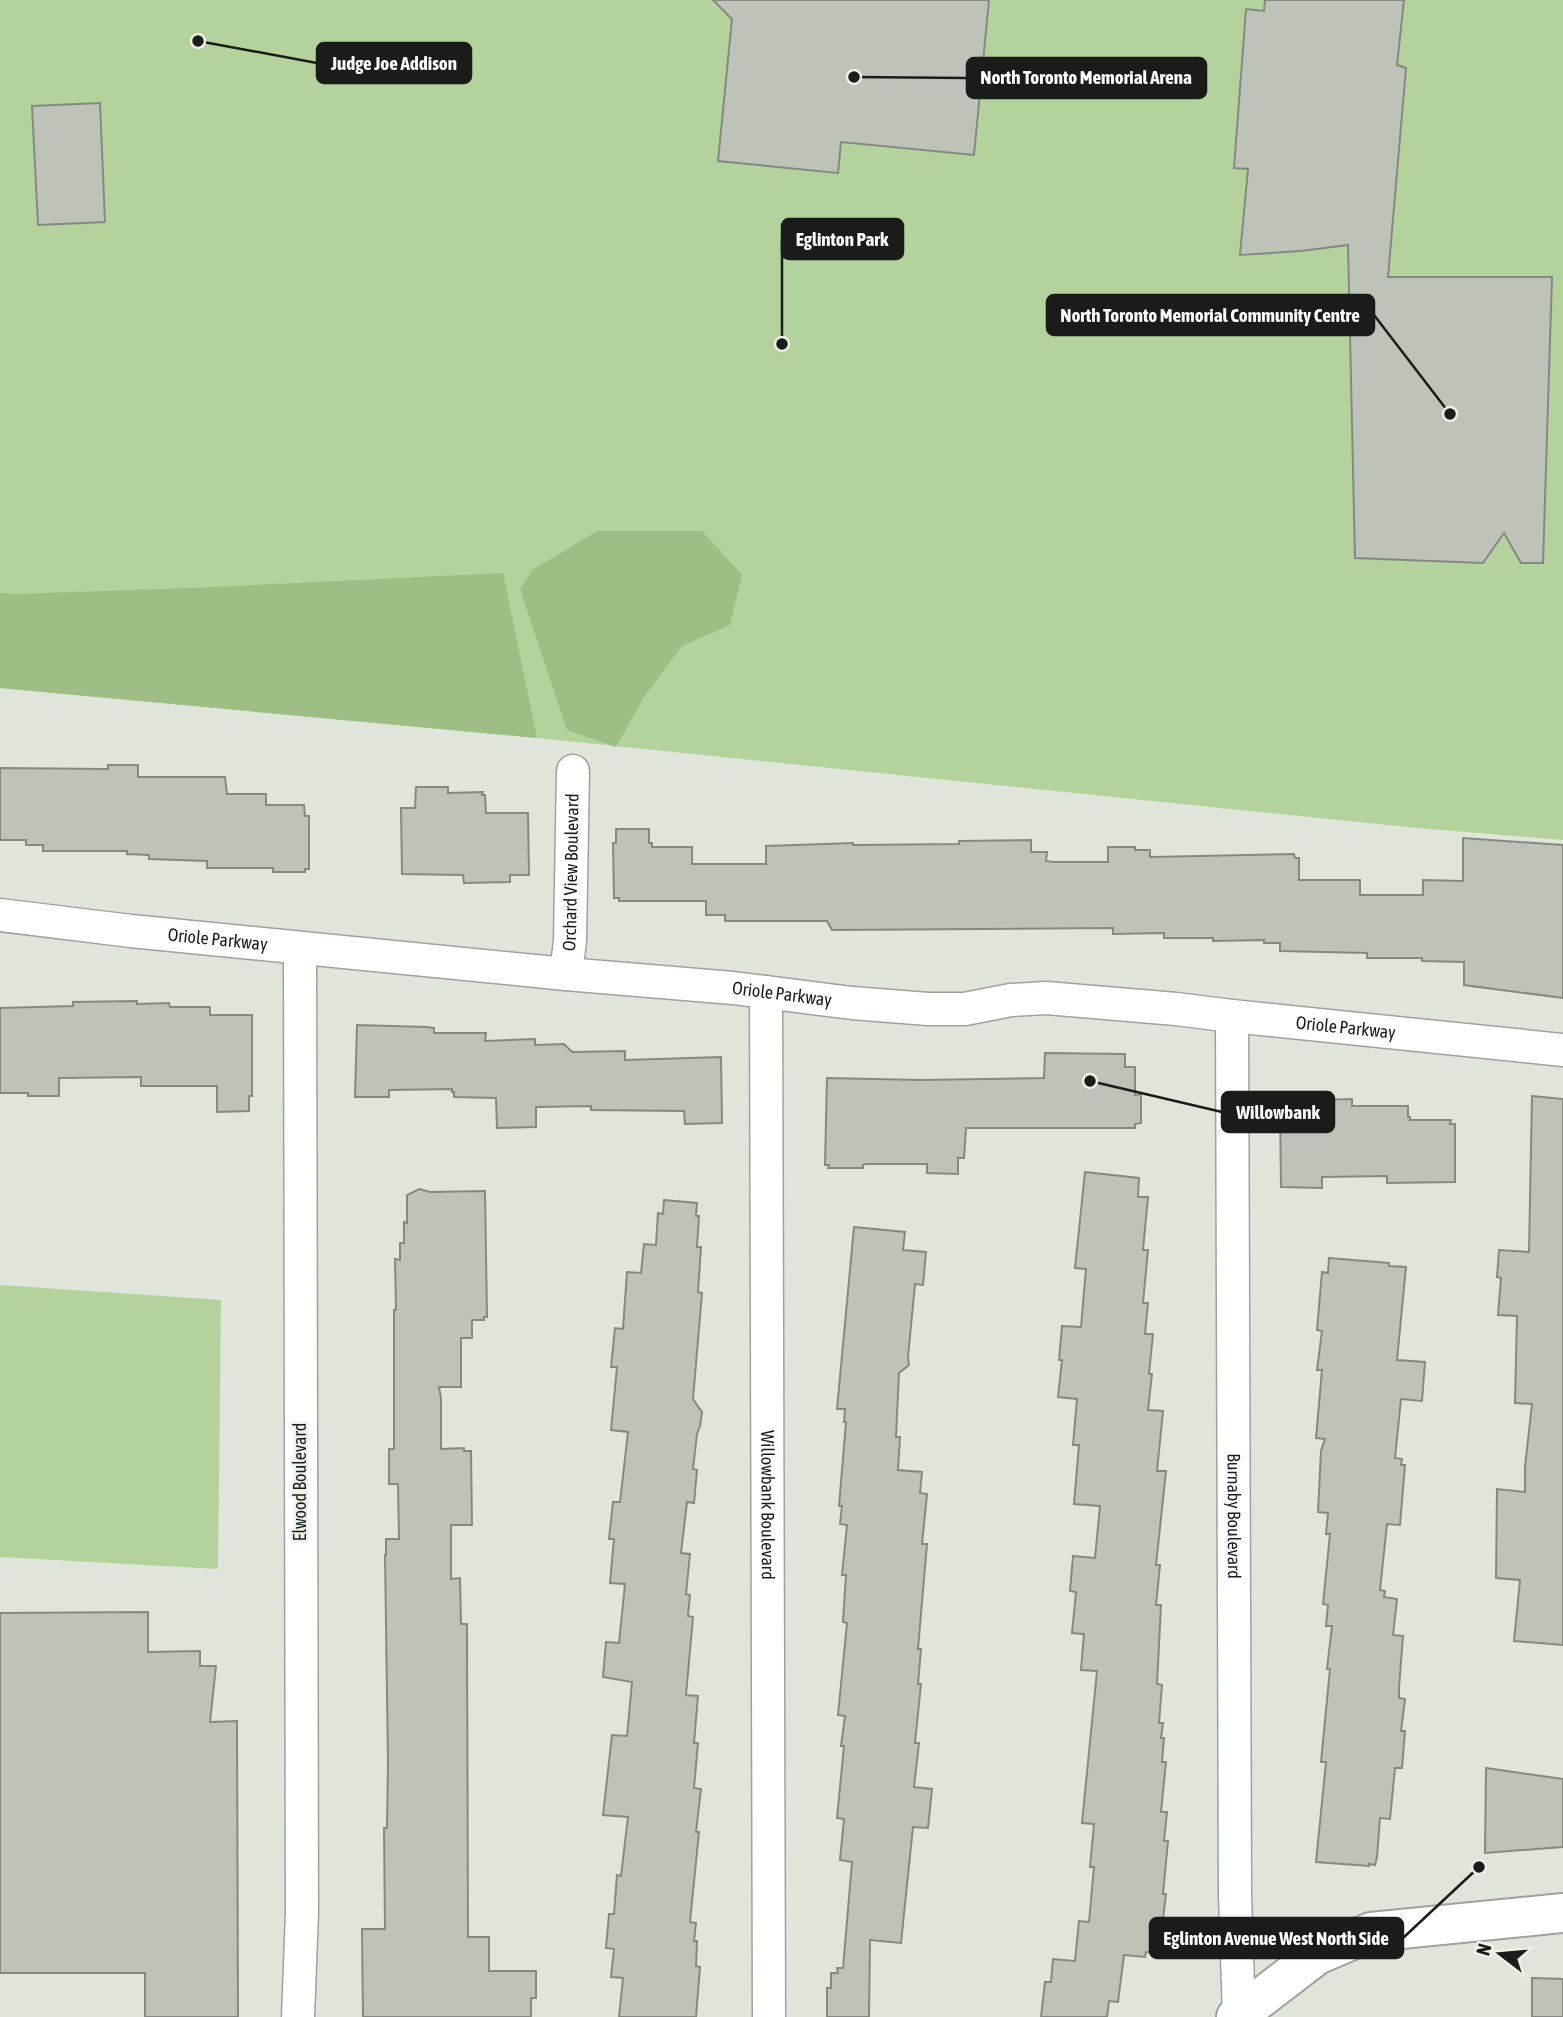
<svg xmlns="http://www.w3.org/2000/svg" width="1563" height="2017" viewBox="0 0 1563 2017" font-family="'Asap Condensed',sans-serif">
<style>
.green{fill:#b4d29b}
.forest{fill:#9ebe85}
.building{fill:#bec3ba;stroke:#848981;stroke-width:2}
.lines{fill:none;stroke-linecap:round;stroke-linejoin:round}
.street-casing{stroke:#9ea39a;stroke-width:35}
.secondary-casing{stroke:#9ea39a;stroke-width:42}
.street{stroke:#fff;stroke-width:32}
.secondary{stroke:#fff;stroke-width:38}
.labels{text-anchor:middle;stroke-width:5;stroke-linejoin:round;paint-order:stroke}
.street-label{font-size:18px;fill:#1a1c19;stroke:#edf2e9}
.leader{fill:none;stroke:#1a1c19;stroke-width:2.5}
.callout-dot{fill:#1a1c19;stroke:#edf2e9;stroke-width:2.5}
.callout{fill:#1a1c19;stroke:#1a1c19;stroke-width:2.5}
.callout-label{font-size:19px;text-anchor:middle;font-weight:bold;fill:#fff}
</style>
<rect width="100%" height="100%" fill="#e0e5dc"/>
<!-- green -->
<path class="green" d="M 0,0 L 1563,0 L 1563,840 L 1417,828 L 537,738 L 0,688 Z
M 0,1285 L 221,1300 L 218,1569 L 0,1557 Z"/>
<!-- forest -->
<path class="forest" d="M 597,531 L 702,531 L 742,575 L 730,625 L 682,646 L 644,697 L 616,747 L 567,730 L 520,589 L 532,570 Z
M 503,573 L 537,738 L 0,688 L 0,593 L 16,594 L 191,588 Z"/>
<!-- building -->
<path class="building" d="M 713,0 L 989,0 L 974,155 L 841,142 L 838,173 L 718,161 L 732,19 Z
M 1265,0 L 1404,0 L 1397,65 L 1406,68 L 1388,277 L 1552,277 L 1543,563 L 1521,563 L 1504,533 L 1483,563 L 1355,558 L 1348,245 L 1301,251 L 1240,255 L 1248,169 L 1234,168 L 1246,9 L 1264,11 Z
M 100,103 L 105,222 L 38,225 L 32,106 Z
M 108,765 L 138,765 L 138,777 L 225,777 L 227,794 L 266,794 L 266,805 L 304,805 L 305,816 L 309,816 L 309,869 L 305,869 L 305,872 L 273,872 L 273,868 L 207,868 L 207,861 L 149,859 L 149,855 L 127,854 L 127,851 L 43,851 L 43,845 L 26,845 L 26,840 L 0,840 L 0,768 L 108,769 Z
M 416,787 L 448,787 L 448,793 L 483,792 L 482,795 L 485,795 L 486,813 L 528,813 L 529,875 L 510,875 L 510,882 L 464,883 L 463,875 L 402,874 L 401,808 L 415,808 Z
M 616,829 L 649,829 L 649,843 L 652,843 L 652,847 L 692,847 L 692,864 L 766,864 L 766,846 L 853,843 L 853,845 L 959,844 L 959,841 L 1031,840 L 1031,852 L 1047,852 L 1046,861 L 1053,862 L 1108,862 L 1108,847 L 1135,847 L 1135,850 L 1150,850 L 1150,857 L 1294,854 L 1295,858 L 1299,858 L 1299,880 L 1360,880 L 1360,895 L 1423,895 L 1423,880 L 1463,881 L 1463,838 L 1563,845 L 1563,998 L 1464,985 L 1464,962 L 1422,961 L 1422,958 L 1367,958 L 1367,953 L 1280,951 L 1280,943 L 1264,943 L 1264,940 L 1213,941 L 1213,938 L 1164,938 L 1164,933 L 1113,934 L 1113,928 L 832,930 L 827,921 L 725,921 L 725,915 L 706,915 L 706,901 L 619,901 L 619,898 L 614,898 L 613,843 L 616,843 Z
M 137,1001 L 137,1004 L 169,1003 L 170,1007 L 210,1007 L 210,1015 L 252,1015 L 252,1096 L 249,1096 L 249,1111 L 217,1112 L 217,1086 L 141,1086 L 141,1077 L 59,1078 L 59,1096 L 28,1096 L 28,1093 L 0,1093 L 0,1008 L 73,1006 L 73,1002 Z
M 357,1025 L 427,1027 L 434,1028 L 434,1033 L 486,1033 L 485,1041 L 535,1039 L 535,1045 L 564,1044 L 572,1052 L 625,1051 L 625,1060 L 721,1057 L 722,1123 L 685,1124 L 684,1111 L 591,1110 L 591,1106 L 536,1107 L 536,1127 L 497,1128 L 496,1098 L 454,1097 L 454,1092 L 452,1092 L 452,1089 L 389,1090 L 389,1097 L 355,1097 Z
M 1045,1053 L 1125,1054 L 1125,1067 L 1135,1067 L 1135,1095 L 1141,1094 L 1141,1123 L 1135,1124 L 1135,1128 L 966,1128 L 964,1158 L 958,1158 L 958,1174 L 927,1173 L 927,1164 L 866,1164 L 863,1165 L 863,1168 L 828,1168 L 829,1165 L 825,1165 L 827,1078 L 921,1080 L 1044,1078 Z
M 1284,1096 L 1318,1096 L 1318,1100 L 1352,1099 L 1352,1106 L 1408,1106 L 1408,1117 L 1410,1117 L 1410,1120 L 1451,1120 L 1450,1124 L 1455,1124 L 1455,1182 L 1387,1183 L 1387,1176 L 1322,1177 L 1322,1188 L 1281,1187 L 1280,1107 L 1284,1107 Z
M 1532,1096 L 1563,1099 L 1563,1645 L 1514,1641 L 1520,1580 L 1496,1578 L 1497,1489 L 1525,1492 L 1525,1467 L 1532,1404 L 1515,1403 L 1517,1316 L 1498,1315 L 1501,1278 L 1497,1277 L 1499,1250 L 1529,1252 Z
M 1085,1172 L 1139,1178 L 1138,1197 L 1148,1197 L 1143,1250 L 1148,1250 L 1143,1303 L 1148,1303 L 1145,1334 L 1153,1334 L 1149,1374 L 1152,1374 L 1148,1410 L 1163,1411 L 1157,1471 L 1166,1471 L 1156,1565 L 1160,1565 L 1156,1605 L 1161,1605 L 1157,1684 L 1162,1685 L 1159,1723 L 1163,1723 L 1161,1738 L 1164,1738 L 1162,1762 L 1166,1762 L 1161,1812 L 1167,1812 L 1164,1841 L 1168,1841 L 1163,1894 L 1166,1894 L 1159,1953 L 1146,1952 L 1145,1957 L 1124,1955 L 1118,2002 L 1109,2001 L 1107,2017 L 1041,2017 L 1045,1982 L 1051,1982 L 1053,1959 L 1075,1961 L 1079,1921 L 1089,1922 L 1094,1867 L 1090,1867 L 1094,1824 L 1082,1823 L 1097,1671 L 1081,1670 L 1084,1634 L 1072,1633 L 1076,1592 L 1070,1591 L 1073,1556 L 1095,1558 L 1100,1506 L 1074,1504 L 1079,1445 L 1073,1445 L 1077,1399 L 1058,1397 L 1062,1360 L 1059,1360 L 1062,1326 L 1081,1327 L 1086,1269 L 1075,1268 Z
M 419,1189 L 430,1192 L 485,1191 L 487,1317 L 484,1317 L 484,1320 L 472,1320 L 472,1338 L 461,1338 L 461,1387 L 439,1387 L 441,1398 L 441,1449 L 464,1448 L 464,1451 L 471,1451 L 472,1525 L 451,1525 L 451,1579 L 460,1578 L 461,1624 L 467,1624 L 468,1937 L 489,1937 L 489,1971 L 536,1971 L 536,1998 L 531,1998 L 531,2017 L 363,2017 L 362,1929 L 385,1929 L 384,1828 L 387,1828 L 388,1763 L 385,1555 L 386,1555 L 386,1539 L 399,1539 L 398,1484 L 389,1484 L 389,1449 L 394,1449 L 394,1310 L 396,1310 L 395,1259 L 400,1260 L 400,1243 L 404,1243 L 404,1222 L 407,1223 L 407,1195 Z
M 664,1200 L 697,1203 L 696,1216 L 699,1216 L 697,1247 L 701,1247 L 698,1292 L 702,1293 L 693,1399 L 702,1412 L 700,1426 L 697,1434 L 693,1469 L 697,1470 L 694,1503 L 687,1502 L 681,1553 L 690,1554 L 686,1594 L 690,1595 L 688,1616 L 693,1617 L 686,1695 L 698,1696 L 694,1743 L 698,1743 L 694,1788 L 701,1789 L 696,1832 L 699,1832 L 690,1922 L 696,1923 L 694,1941 L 697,1941 L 696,1966 L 700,1967 L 696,2017 L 619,2017 L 623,1978 L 611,1977 L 614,1949 L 606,1948 L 609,1914 L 614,1914 L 617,1875 L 621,1876 L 628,1817 L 603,1815 L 612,1735 L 627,1736 L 632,1682 L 603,1677 L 606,1642 L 619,1643 L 625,1584 L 610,1583 L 614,1539 L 609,1539 L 613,1502 L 620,1502 L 628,1432 L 611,1430 L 617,1367 L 611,1367 L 615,1328 L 623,1329 L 627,1272 L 641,1273 L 644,1244 L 656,1245 L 658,1213 L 663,1214 Z
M 854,1227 L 905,1232 L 903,1250 L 926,1252 L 923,1285 L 915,1284 L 908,1357 L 909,1365 L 899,1373 L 896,1437 L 900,1437 L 898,1470 L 922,1472 L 920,1493 L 927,1494 L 922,1544 L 927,1544 L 918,1649 L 921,1649 L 918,1684 L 921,1684 L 915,1743 L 919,1743 L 914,1787 L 932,1789 L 928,1828 L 913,1827 L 901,1943 L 870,1940 L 869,2017 L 827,2017 L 827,1988 L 831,1988 L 831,1973 L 838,1973 L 837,1968 L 843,1968 L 852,1862 L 840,1860 L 844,1819 L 837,1818 L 844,1746 L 841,1746 L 845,1716 L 838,1715 L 847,1623 L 843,1622 L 846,1575 L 842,1575 L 847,1525 L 840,1524 L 842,1506 L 839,1506 L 846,1422 L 844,1422 L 845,1409 L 837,1409 Z
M 1329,1258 L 1389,1263 L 1389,1266 L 1406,1267 L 1397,1360 L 1425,1362 L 1422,1401 L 1401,1399 L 1395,1458 L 1402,1459 L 1401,1465 L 1405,1465 L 1400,1525 L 1387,1524 L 1380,1590 L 1385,1591 L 1384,1597 L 1397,1599 L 1393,1635 L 1403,1636 L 1399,1688 L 1399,1698 L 1405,1699 L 1401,1731 L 1405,1731 L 1402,1768 L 1395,1768 L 1390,1819 L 1380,1818 L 1377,1857 L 1375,1865 L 1369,1864 L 1369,1866 L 1316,1862 L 1326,1762 L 1321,1762 L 1330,1669 L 1327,1669 L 1332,1626 L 1326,1626 L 1328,1605 L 1323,1604 L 1330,1534 L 1326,1534 L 1328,1513 L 1318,1512 L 1321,1451 L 1325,1439 L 1316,1438 L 1322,1370 L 1317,1370 L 1322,1331 L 1317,1330 L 1322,1272 L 1328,1273 Z
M 148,1612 L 148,1652 L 200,1651 L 200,1666 L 216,1666 L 210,1722 L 237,1721 L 238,2017 L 145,2017 L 145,1973 L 0,1973 L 0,1613 Z
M 1486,1768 L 1563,1779 L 1563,1847 L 1485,1853 Z
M 1532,1978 L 1563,1979 L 1563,2017 L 1532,2017 Z"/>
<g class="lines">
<!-- street casing -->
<g class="street-casing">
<g id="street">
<path id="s1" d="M 0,915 L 131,931 L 566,974 L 733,988 L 852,1003 L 928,1009 L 965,1009 L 1011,1000 L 1046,998 L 1176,1009 L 1232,1016 L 1563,1050"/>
<path id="s2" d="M 566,974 L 570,941 L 573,771"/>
<path id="s3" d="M 766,992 L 769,2017"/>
<path id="s4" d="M 1232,1016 L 1235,1895 L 1239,2017"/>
<path d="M 298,2017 L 302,1912 L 300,948"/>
</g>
</g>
<!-- secondary casing -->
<g class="secondary-casing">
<path id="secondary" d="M 1236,2017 L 1317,1955 L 1371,1932 L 1563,1913"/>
</g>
<!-- street -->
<use href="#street" class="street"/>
<!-- secondary -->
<use href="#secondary" class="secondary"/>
</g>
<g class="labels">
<!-- street labels -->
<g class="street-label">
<text dy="6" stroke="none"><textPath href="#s2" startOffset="102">Orchard View Boulevard</textPath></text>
<text dy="6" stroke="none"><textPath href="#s1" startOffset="219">Oriole Parkway</textPath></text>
<text dy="6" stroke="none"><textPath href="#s1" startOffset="786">Oriole Parkway</textPath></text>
<text dy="6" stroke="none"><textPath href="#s1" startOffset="1353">Oriole Parkway</textPath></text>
<text transform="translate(300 1482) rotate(-90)" y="6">Elwood Boulevard</text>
<text dy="6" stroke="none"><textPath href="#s3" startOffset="513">Willowbank Boulevard</textPath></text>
<text dy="6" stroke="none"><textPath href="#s4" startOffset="500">Burnaby Boulevard</textPath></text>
</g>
</g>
<!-- callouts -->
<path class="leader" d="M198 41L317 63M854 77L967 78M782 344L782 239M1450 414L1374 315M1090 1081L1222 1112M1479 1867L1403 1938"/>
<g class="callout-dot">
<circle cx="198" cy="41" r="7"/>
<circle cx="854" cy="77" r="7"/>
<circle cx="782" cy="344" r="7"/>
<circle cx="1450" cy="414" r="7"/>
<circle cx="1090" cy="1081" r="7"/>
<circle cx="1479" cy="1867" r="7"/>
</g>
<g class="callout">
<rect x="317" y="43" width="154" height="40" rx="7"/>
<rect x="967" y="58" width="239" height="40" rx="7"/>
<rect x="782" y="219" width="121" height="40" rx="7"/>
<rect x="1047" y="295" width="327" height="40" rx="7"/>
<rect x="1222" y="1092" width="112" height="40" rx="7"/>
<rect x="1150" y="1918" width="253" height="40" rx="7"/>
</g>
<g class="callout-label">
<text x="394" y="70">Judge Joe Addison</text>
<text x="1086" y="84">North Toronto Memorial Arena</text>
<text x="842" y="246">Eglinton Park</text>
<text x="1210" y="322">North Toronto Memorial Community Centre</text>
<text x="1278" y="1119">Willowbank</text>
<text x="1276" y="1945">Eglinton Avenue West North Side</text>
</g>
<!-- north arrow -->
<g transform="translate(1500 1954) rotate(286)" stroke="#edf2e9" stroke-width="5" paint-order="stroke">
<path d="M0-5L12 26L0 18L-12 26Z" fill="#1a1c19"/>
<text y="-10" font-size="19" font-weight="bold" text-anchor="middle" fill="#1a1c19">N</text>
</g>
</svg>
